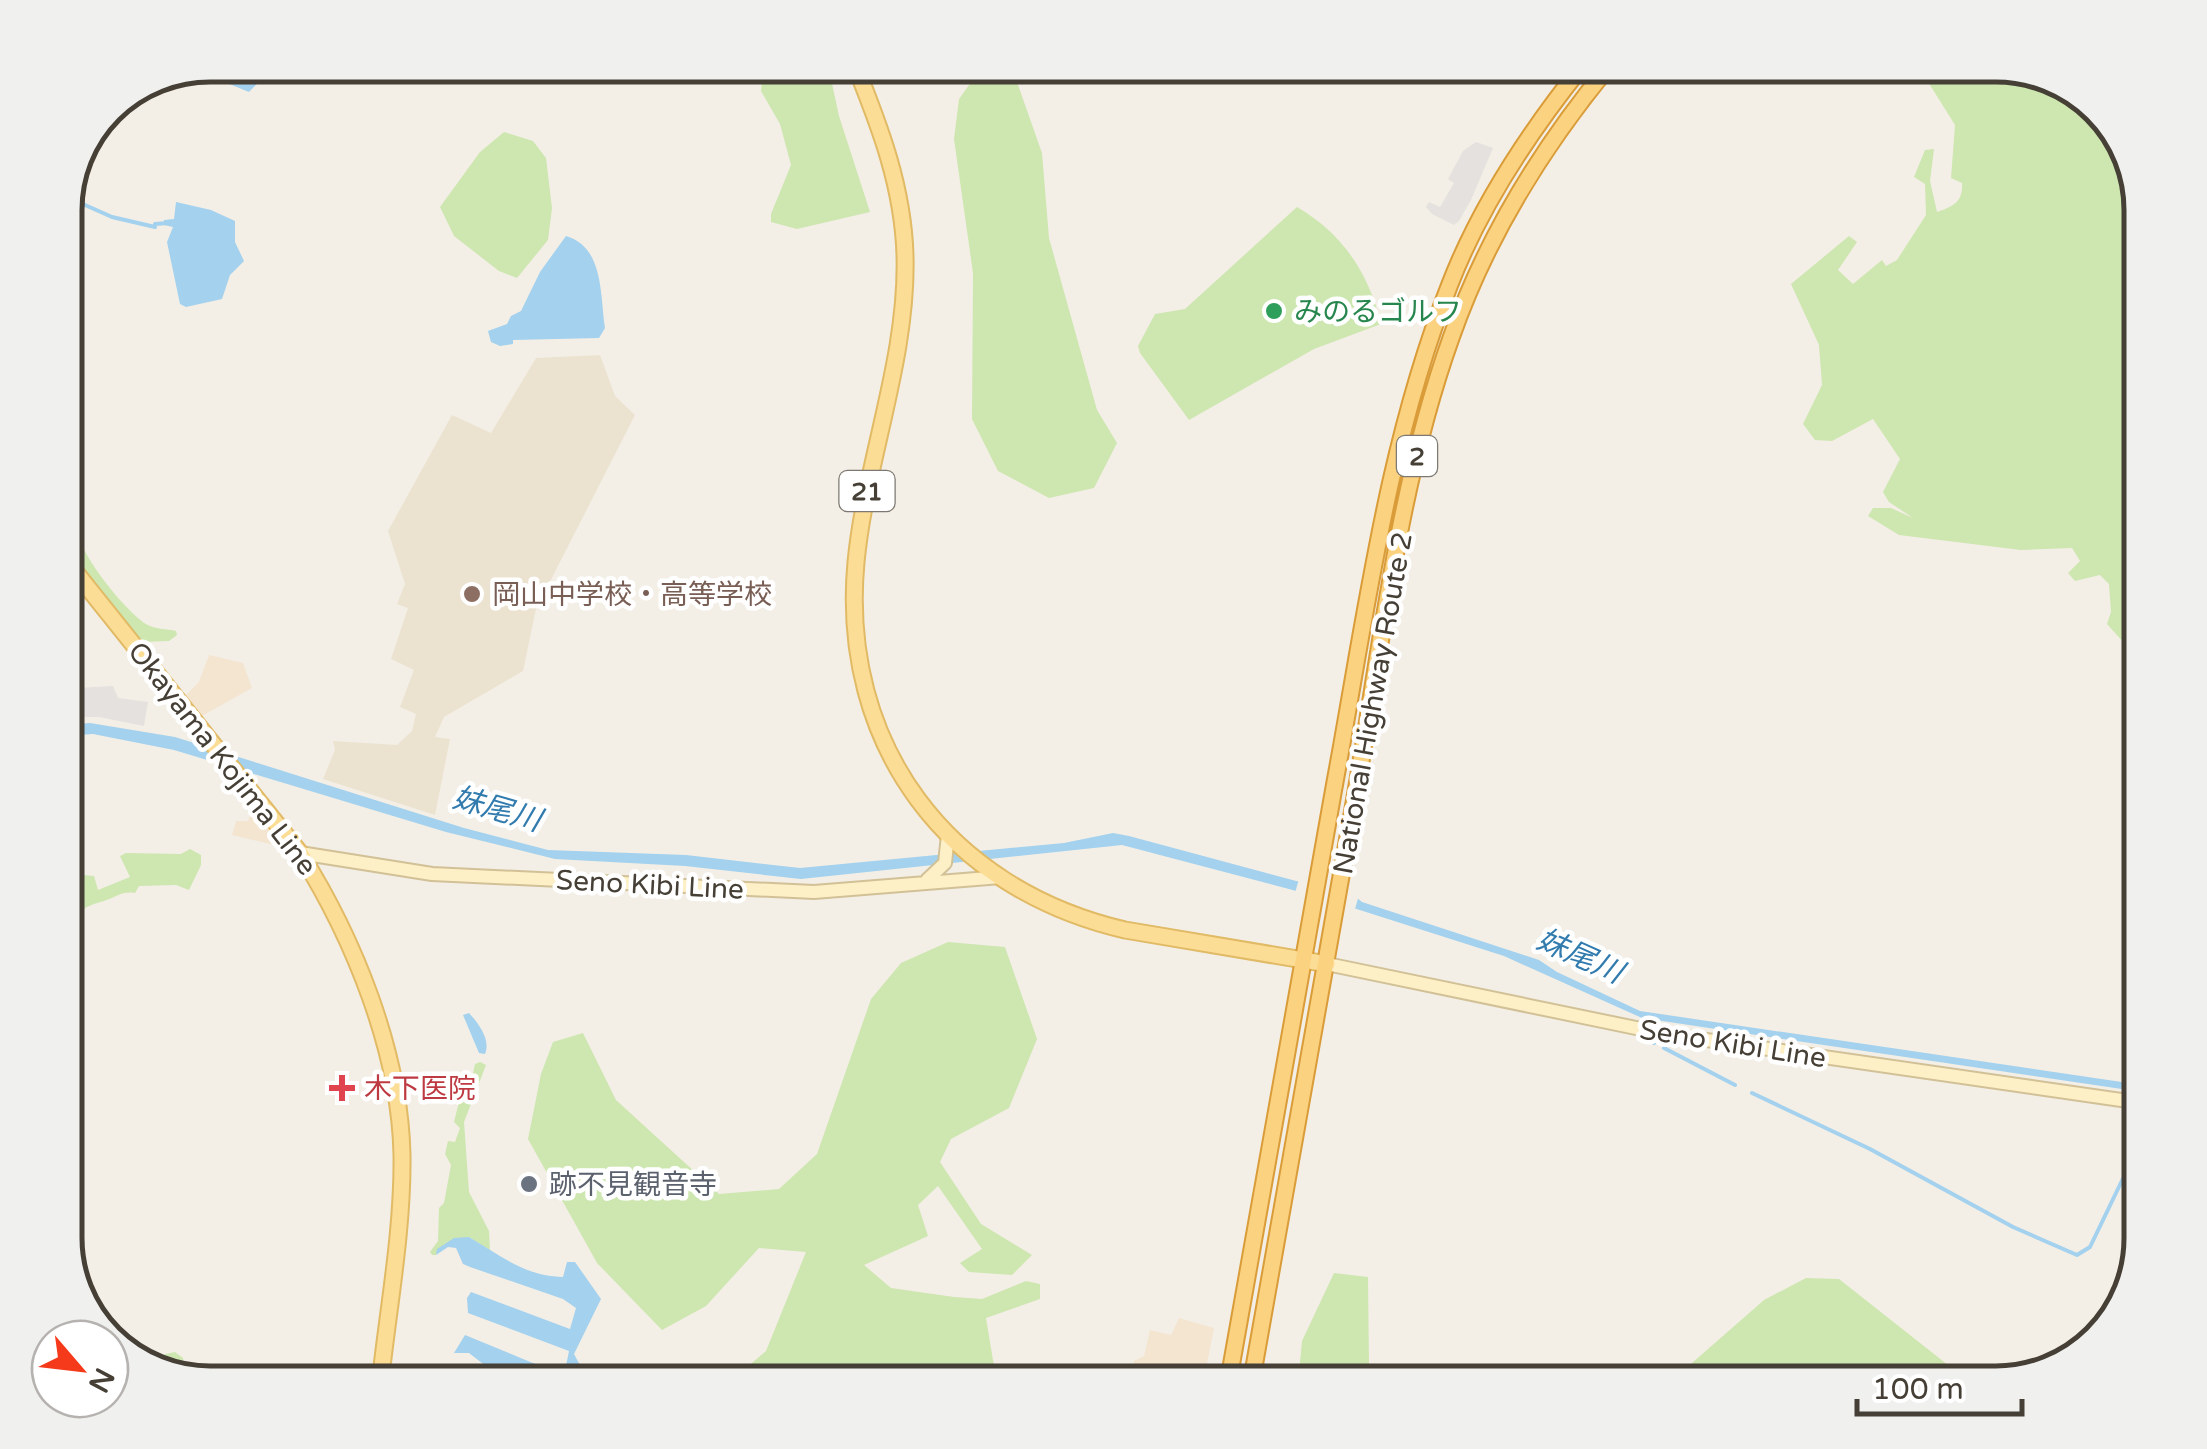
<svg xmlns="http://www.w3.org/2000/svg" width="2207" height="1449" viewBox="0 0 2207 1449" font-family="'Varela Round','Noto Sans JP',sans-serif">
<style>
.commercial{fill:#f4e5d1}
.education{fill:#ebe3d0}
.green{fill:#cee6b0}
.parking{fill:#e4e1de}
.water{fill:#a3d1ee}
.pier{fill:#f3efe6}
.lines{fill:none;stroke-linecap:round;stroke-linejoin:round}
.stream{stroke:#a3d1ee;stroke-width:4}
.secondary-casing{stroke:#d2c197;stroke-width:16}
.primary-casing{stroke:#e1ba66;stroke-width:19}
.trunk-casing{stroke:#d99c39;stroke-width:19}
.secondary{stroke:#fdefc6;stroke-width:12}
.primary{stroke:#fcdd96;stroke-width:15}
.trunk{stroke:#fbd280;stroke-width:15}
.leisure-dot{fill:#2e9e5b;stroke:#fff;stroke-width:4}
.education-dot{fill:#8d6e63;stroke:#fff;stroke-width:4}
.health-dot{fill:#e0444e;stroke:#fff;stroke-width:4}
.worship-dot{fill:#6b7280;stroke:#fff;stroke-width:4}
.labels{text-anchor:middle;stroke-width:9;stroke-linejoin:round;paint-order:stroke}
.shield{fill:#fff;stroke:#7d7972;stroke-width:2.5}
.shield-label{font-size:25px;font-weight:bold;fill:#453f36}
.leisure-label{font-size:28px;fill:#27864d;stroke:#fff;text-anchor:start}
.education-label{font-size:28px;fill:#785e54;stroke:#fff;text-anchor:start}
.street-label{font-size:28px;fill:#453f36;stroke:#fff}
.health-label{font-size:28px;fill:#be3a42;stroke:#fff;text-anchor:start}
.worship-label{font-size:28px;fill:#5b616d;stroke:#fff;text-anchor:start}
.water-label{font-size:30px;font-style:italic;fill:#317bae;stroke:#fff}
.rim{fill:none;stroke:#453f36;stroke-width:5}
</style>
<rect width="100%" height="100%" fill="#f3efe6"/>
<!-- commercial -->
<path class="commercial" d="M 209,655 L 243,663 L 252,688 L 200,717 L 184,697 L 199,682 Z
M 254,804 L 279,838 L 270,844 L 232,835 L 236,821 L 248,821 Z
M 1179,1318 L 1214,1328 L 1203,1384 L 1130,1384 L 1134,1361 L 1144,1356 L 1150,1330 L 1171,1335 Z"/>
<!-- education -->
<path class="education" d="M 600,355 L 615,396 L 635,415 L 536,609 L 523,671 L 444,717 L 435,737 L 450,739 L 435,815 L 323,779 L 335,750 L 333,741 L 397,745 L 412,731 L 416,714 L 400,707 L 414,670 L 391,659 L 408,608 L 397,604 L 405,584 L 388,531 L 452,415 L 491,433 L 536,358 Z"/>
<!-- green -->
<path class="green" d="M 764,65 L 828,65 L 839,116 L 870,212 L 797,229 L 771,222 L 771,214 L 791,165 L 780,124 L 761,91 Z
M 1925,65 L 1996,65 L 2077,89 L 2122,137 L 2140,195 L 2133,200 L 2134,228 L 2142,232 L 2142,663 L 2107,624 L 2111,612 L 2109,584 L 2100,575 L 2075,581 L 2068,573 L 2080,561 L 2072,548 L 2021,550 L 1899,535 L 1868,516 L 1873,508 L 1891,508 L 1913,518 L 1889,502 L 1883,492 L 1900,459 L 1873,419 L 1832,441 L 1815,440 L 1803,424 L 1822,385 L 1819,345 L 1791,284 L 1849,236 L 1857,242 L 1838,270 L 1853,284 L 1882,260 L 1886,266 L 1897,260 L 1926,215 L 1925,184 L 1914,177 L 1925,150 L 1934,149 L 1930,181 L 1937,212 C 1954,206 1963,202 1962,183 L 1951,178 L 1955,125 L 1920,69 Z
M 1012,68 L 1042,153 L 1049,238 L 1097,410 L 1117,443 L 1094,488 L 1049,498 L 998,471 L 972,419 L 973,273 L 954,139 L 959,99 L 977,74 Z
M 504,132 L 533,141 L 546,158 L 552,208 L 548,240 L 517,278 L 499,271 L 454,236 L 440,207 L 480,152 Z
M 1297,207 C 1342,233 1369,273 1381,324 L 1314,349 L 1189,420 L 1140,353 L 1138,346 L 1155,314 L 1185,309 Z
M 65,497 L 74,508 C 65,538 121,607 146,624 C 154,629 167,629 176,631 L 177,635 L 169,641 L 141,642 L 65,549 Z
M 190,849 L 201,855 L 201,865 L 189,890 L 176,885 L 139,886 L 135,893 C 121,891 117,897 104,901 C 73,909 76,917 65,946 L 65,900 L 84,883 L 83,875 L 94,876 L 98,890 L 130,877 L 120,856 L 126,853 L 181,854 Z
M 948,942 L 1005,947 L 1037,1039 L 1009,1108 L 951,1139 L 940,1162 L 981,1224 L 1032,1255 L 1012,1275 L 969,1272 L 960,1263 L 982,1249 L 938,1186 L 918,1205 L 928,1236 L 864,1265 L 891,1288 L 954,1297 L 982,1299 L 1026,1281 L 1040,1284 L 1040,1299 L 986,1318 L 997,1384 L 682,1384 L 739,1374 L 766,1351 L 806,1252 L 759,1248 L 706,1306 L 662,1330 L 597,1263 L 528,1139 L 541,1074 L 553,1042 L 583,1033 L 616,1100 L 719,1194 L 779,1189 L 817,1154 L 871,999 L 901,963 Z
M 480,1062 L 486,1065 L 464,1122 L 469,1192 L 489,1231 L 490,1250 L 469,1237 L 438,1249 L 436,1255 L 432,1255 L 430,1252 L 438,1241 L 439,1208 L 444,1203 L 451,1165 L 445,1154 L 448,1141 L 455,1142 L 460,1128 L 454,1122 L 461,1094 L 443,1083 L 466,1083 L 472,1078 L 475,1064 Z
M 1334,1273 L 1368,1277 L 1369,1367 L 1374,1384 L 1298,1384 L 1302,1341 Z
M 1806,1278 L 1839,1279 L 1972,1384 L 1668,1384 L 1764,1300 Z
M 175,1352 L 183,1358 L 185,1376 L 134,1361 Z"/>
<!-- parking -->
<path class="parking" d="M 1476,142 L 1493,148 L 1471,200 L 1459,221 L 1454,225 L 1432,214 L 1426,207 L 1429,202 L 1440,207 L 1454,183 L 1448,179 L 1463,151 Z
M 113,686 L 118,698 L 148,702 L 144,726 L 99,717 L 78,717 L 79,688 Z"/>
<!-- water -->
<path class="water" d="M 214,65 L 297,65 L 292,72 C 271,72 263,77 249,92 L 210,76 Z
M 176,202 L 211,210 L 235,221 L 235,242 L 244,261 L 230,275 L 222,299 L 186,307 L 180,304 L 167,242 L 173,227 L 164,225 L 164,220 L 174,219 Z
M 566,236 C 604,247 600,295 605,328 L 599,338 L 513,340 L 513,344 L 500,346 L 491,342 L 488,331 L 507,324 L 511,316 L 521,311 L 540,272 Z
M 90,723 L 175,737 L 464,828 L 548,850 L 686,855 L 800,868 L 1064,843 L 1113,833 L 1129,836 L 1356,897 L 1362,902 L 1539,960 L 1557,972 L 1640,1011 L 2142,1085 L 2142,1092 L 1642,1018 L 1504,956 L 1319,897 L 1122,845 L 801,879 L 685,866 L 555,859 L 446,832 L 174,750 L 93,734 L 65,736 L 65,725 Z
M 469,1013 C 479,1024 491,1040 485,1054 L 479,1053 L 463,1015 Z
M 469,1237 C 500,1255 524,1276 563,1277 L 567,1262 L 575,1262 L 601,1299 L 574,1354 L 581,1367 L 575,1384 L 509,1384 L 469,1353 L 454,1353 L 465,1335 L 545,1368 L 561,1370 L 566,1366 L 569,1351 L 468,1313 L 467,1298 L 471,1292 L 570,1329 L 576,1308 L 563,1299 L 470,1267 L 463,1264 L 456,1248 L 448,1247 L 436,1255 L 437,1249 L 454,1238 Z"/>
<!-- pier -->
<path class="pier" d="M 1299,879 L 1359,895 L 1355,909 L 1295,893 Z"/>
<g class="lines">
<!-- stream -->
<path class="stream" d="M 67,197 L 112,217 L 155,227 L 155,224 L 168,223
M 1636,1034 L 1654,1043
M 1664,1048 L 1735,1085
M 1752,1093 L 1870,1149 L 2013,1227 L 2077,1255 L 2090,1247 L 2142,1139"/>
<!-- secondary casing -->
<g class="secondary-casing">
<path id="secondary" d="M 300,853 L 432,874 L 814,892 L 1001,877
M 927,880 L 945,863 L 948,835
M 1327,964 L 1665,1034 L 2142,1103"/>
</g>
<!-- primary casing -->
<g class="primary-casing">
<path id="primary" d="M 855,65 C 880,127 903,187 905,255 C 908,359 866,459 856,562 C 839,745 948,889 1125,930 L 1327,964
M 65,559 L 300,853 C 354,939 400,1052 402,1155 C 403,1231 388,1309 380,1384"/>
</g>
<!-- trunk casing -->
<g class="trunk-casing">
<path id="trunk" d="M 1228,1384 C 1264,1184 1298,983 1335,782 C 1366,615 1387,443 1450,284 C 1481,204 1530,131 1583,65
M 1251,1384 C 1287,1191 1320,997 1354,803 C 1381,649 1398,486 1451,338 C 1486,238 1543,146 1610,65"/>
</g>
<!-- secondary -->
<use href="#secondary" class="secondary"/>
<!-- primary -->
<use href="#primary" class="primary"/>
<!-- trunk -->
<use href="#trunk" class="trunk"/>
</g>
<!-- markers -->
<circle class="leisure-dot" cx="1274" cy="311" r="10"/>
<circle class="education-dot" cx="472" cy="594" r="10"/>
<path class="health-dot" d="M337 1073h10v10h10v10h-10v10h-10v-10h-10v-10h10z"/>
<circle class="worship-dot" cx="529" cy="1184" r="10"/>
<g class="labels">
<!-- shield labels -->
<g class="shield">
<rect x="1397" y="436" width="40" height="40" rx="8"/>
<rect x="839.5" y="471" width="55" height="40" rx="8"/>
</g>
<g class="shield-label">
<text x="1417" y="465">2</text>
<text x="867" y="500">21</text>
</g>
<!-- leisure labels -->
<g class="leisure-label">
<text x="1294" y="321">みのるゴルフ</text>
</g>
<!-- education labels -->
<g class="education-label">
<text x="492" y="604">岡山中学校・高等学校</text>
</g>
<!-- street labels -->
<g class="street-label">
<text transform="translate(1372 703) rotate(-80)" y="10">National Highway Route 2</text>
<text transform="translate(223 758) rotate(52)" y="10">Okayama Kojima Line</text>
<text transform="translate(650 884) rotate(3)" y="10">Seno Kibi Line</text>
<text transform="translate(1733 1043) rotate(9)" y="10">Seno Kibi Line</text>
</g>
<!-- health labels -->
<g class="health-label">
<text x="364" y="1098">木下医院</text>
</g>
<!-- worship labels -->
<g class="worship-label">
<text x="549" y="1194">跡不見観音寺</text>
</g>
<!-- water labels -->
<g class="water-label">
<text transform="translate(497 809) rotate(16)" y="10">妹尾川</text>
<text transform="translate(1580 956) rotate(24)" y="10">妹尾川</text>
</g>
</g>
<!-- crop -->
<path d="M0 0H2207V1449H0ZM210 82H1996A128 128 0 0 1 2124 210V1238A128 128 0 0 1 1996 1366H210A128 128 0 0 1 82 1238V210A128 128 0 0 1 210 82Z" fill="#f0f0ef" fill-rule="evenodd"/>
<path class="rim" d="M210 82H1996A128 128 0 0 1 2124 210V1238A128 128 0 0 1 1996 1366H210A128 128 0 0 1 82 1238V210A128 128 0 0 1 210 82Z"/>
<!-- north arrow -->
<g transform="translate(80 1369) rotate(118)"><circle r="48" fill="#ffffff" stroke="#b5b2af" stroke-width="2.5"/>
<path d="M0-8L18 38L0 25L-18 38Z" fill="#f5391b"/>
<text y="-15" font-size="28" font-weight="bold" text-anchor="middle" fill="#453f36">N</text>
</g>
<!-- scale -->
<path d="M1857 1399v15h165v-15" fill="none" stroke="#453f36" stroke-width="5"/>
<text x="1872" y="1399" font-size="30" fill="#453f36" stroke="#ffffff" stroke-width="8" paint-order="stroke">100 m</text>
</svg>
